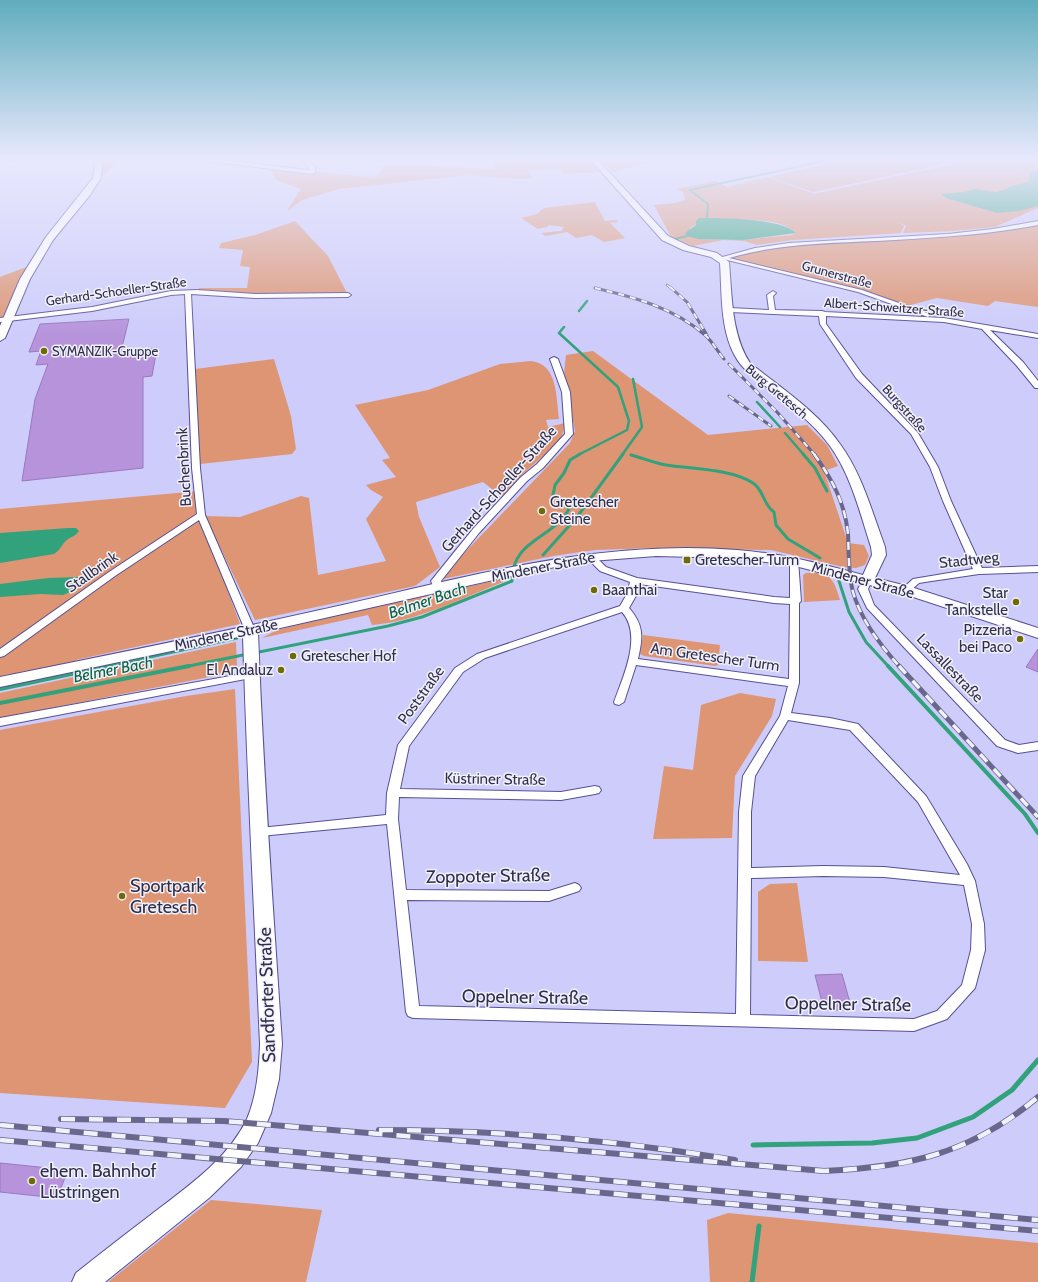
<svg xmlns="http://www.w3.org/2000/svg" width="1038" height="1282" viewBox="0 0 1038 1282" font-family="Cabin,sans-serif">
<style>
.green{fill:#dd9574;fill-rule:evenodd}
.water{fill:#32a27c}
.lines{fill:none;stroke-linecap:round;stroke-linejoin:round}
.stream-far4{stroke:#32a27c;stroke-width:2}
.stream-far3{stroke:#32a27c;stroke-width:2.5}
.stream-far2{stroke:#32a27c;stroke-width:3}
.stream-far1{stroke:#32a27c;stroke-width:4}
.stream{stroke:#32a27c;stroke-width:5}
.building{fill:#b693db;stroke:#9a78be}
.street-casing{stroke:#575094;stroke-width:2}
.secondary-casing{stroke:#575094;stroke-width:2}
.street{fill:#fff;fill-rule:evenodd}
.secondary{fill:#fff;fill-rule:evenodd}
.rail-far4-casing{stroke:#69688c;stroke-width:2.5}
.rail-far3-casing{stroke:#69688c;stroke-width:3}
.rail-far2-casing{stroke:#69688c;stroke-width:4}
.rail-far1-casing{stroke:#69688c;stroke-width:5}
.rail-casing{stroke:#69688c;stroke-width:6}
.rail-far4{stroke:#f1f1f9;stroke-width:1.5;stroke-dasharray:5;stroke-linecap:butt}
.rail-far3{stroke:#f1f1f9;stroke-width:2;stroke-dasharray:6;stroke-linecap:butt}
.rail-far2{stroke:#f1f1f9;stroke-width:2.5;stroke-dasharray:8;stroke-linecap:butt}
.rail-far1{stroke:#f1f1f9;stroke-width:3.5;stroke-dasharray:10;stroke-linecap:butt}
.rail{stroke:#f1f1f9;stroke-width:4.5;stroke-dasharray:14;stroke-linecap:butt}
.poi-dot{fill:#706a04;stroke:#f1f1f9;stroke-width:1.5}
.labels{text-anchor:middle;stroke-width:3;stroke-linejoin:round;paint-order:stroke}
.far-street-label{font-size:13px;fill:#302e4d;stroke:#f1f1f9}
.far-poi-label{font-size:13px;fill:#302e4d;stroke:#f1f1f9;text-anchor:start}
.street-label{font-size:15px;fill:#302e4d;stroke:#f1f1f9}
.poi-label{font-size:15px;fill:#302e4d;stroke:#f1f1f9;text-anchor:start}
.water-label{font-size:16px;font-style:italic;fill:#0b6247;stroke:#f1f1f9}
.near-street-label{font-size:18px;fill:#302e4d;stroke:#f1f1f9}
.near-poi-label{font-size:18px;fill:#302e4d;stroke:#f1f1f9;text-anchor:start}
</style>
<rect width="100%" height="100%" fill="#cdccfb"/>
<!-- green -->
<path class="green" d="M 103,158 L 122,158 L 105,174 L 101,175 Z
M 499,158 L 589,158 L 601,172 L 565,174 L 558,168 L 528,171 L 533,178 L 521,179 L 468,175 L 339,189 L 302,200 L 287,211 L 301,189 L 276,180 L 270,167 L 376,178 L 386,164 L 493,169 Z
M 598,158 L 655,158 L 644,161 L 648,163 L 612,172 Z
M 849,158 L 973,158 L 813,192 L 769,177 Z
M 982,158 L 1021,158 L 1038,163 L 1038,208 L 995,227 L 953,231 L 903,233 L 906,226 L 899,222 L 904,226 L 901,233 L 793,240 L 757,245 L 744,241 L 723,240 L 693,246 L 671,237 L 654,205 L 675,203 L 685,200 L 683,192 L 677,189 L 715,181 L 727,187 L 768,177 L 814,194 ZM 707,218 C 732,222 778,214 796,233 L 792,235 L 743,240 L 698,239 L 690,228 Z
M 595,202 L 605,221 L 616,220 L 618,222 L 610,223 L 625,238 L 604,242 L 592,235 L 576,238 L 567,232 L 545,236 L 542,233 L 561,231 L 564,227 L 549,225 L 547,227 L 538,229 L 521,218 L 537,214 L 544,208 Z
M 295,221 L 328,256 L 348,295 L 255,296 L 197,292 L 199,288 L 247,288 L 250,267 L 240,266 L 243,250 L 219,248 L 221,243 L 255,235 Z
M 1038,223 L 1038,307 L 995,301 L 988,306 L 937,298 L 903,307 L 860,291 L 722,258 L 796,243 L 955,235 Z
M 34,264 L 8,319 L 0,320 L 0,277 Z
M 593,351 L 708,435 L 807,425 L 827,445 L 838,466 L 824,471 L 848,543 L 864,545 L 869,556 L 865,565 L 856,568 L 843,567 L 771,550 L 655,548 L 595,550 L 553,556 L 443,579 L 442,576 L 570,443 L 575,431 L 564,373 L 566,355 Z
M 274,359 L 291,416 L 296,449 L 292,454 L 200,464 L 195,369 Z
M 531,361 C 558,364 556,397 559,419 L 546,420 L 548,427 L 565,423 L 561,440 L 524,473 L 503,498 L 483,482 L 416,502 L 419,517 L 440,567 L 415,586 L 255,620 L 205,516 L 240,517 L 301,496 L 309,498 L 318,575 L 386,561 L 366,519 L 383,497 L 371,490 L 366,485 L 396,477 L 382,460 L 390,458 L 355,405 L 428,390 L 500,364 Z
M 199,491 L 201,516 L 229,579 L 224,581 L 240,624 L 76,660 L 76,666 L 0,682 L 0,509 Z
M 806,573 C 830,571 834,579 840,600 L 804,602 L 803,575 Z
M 504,579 L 503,582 C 460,599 418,621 372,625 L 368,615 L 262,638 L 277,630 L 357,610 Z
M 643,635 L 720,645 L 718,665 L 715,666 L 644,656 L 640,654 Z
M 236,642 L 237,666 L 230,673 L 0,718 L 0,693 Z
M 235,689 L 252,1062 L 225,1108 L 0,1093 L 0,730 L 186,696 Z
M 740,693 L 776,699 L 772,716 L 735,776 L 732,838 L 653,839 L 664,766 L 693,770 L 701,705 Z
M 797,883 L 808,962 L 758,961 L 758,892 L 770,884 Z
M 211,1200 L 322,1210 L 306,1282 L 108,1282 Z
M 728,1213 L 1038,1243 L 1038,1282 L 710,1282 L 707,1220 Z"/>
<!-- water -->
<path class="water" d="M 1035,170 L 1038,170 L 1038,206 L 1019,211 L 997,213 L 946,198 L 941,194 L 964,192 L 974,189 L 996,192 L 1007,189 L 1008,187 L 1029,182 L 1029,173 Z
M 699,218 C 721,218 782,218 796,233 L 743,240 L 698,239 L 687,236 L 685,233 L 696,225 L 696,221 Z
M 68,528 L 76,528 L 79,531 C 75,536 73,536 68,539 C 62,543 61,550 54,554 L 0,563 L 0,533 Z
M 79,577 L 79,582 L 70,592 L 63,595 L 40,594 L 0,597 L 0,584 L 48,578 Z"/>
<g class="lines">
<!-- stream-far4 -->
<path class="stream-far4" d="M 707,218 L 708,204 L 690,190 L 838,158
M 675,239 L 687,236"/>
<!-- stream-far3 -->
<path class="stream-far3" d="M 579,311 L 587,301
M 564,327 L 559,333 L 618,387 L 629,421 L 627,430 L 578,455
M 757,402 L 780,427
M 785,433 L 804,455
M 622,455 L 642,427 L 633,379"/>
<!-- stream-far2 -->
<path class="stream-far2" d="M 803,454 L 815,468 L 827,491
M 631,455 C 643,458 654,463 666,465 C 692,469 732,469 753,483 C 764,490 763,505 774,512 L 776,525 L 788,539 L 820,558
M 543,555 L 577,517 L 623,454
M 839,581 L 849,612 L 866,642 L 889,667
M 254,653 L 388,626 L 422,617 L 512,581 C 512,539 552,540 569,509 L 566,504 L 553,495 L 555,485 L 564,473 L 570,460 L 580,454
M 104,667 L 237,638
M 184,667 L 248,654"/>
<!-- stream-far1 -->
<path class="stream-far1" d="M 888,666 L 1025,814 L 1038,833
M 0,689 L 109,666
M 0,703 L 189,666"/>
<!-- stream -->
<path class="stream" d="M 753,1145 L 872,1143 L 917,1138 L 973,1117 L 1012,1090 L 1038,1060
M 752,1282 L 759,1226"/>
</g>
<!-- building -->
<path class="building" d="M 129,319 L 121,351 L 157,348 L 152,376 L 143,377 L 143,468 L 22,481 L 35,399 L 48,364 L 36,365 L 41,351 L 29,352 L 40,324 Z
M 1038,649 L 1038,672 L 1026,667 Z
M 842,974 L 852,1010 L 824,1010 L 815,975 Z
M 0,1163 L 68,1170 L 57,1198 L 0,1192 Z"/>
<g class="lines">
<!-- street casing -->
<g class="street-casing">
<path id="street" d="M 190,158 L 202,158 L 309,170 L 309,167 L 304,162 L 309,158 L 314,158 L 309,162 L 315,167 L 315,172 L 312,174 L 192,159 Z
M 365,158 L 386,158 L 387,159 L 385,160 L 367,159 Z
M 1038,221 L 1038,225 C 985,235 931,238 877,241 C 827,243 777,244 729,258 L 862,290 L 930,314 L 931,315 L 928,317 L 858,292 L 719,258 L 755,248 L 789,243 L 948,234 L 993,229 Z
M 197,290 L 255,294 L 348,293 L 351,295 L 348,297 L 255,298 L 191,294 L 200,468 L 205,515 L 255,630 L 250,633 L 245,630 L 199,520 L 115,576 L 4,656 L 0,657 L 0,649 L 109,572 L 197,514 L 192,468 L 185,294 L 171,295 L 92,311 L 0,322 L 0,318 L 92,307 L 171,291 Z
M 773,291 L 776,293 L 773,296 L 775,310 L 822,311 L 825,312 L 944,318 L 1038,334 L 1038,338 L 990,330 L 1023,362 L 1038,381 L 1038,388 L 1035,388 L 1017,366 L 982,329 L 944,322 L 826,316 L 826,324 L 862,374 L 918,433 L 938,467 L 951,501 L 982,568 L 1038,566 L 1038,572 L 979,574 L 925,582 L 919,583 L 909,592 L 903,592 L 901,590 L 913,579 L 973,569 L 943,501 L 930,467 L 911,434 L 856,378 L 820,324 L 819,316 L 730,312 L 727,310 L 730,308 L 769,310 L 767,295 Z
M 554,357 L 558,359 L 570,392 L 573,434 L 543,468 L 527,481 L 479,533 L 441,581 L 443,588 L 441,590 L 435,590 L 431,581 L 473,529 L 521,477 L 537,464 L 565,434 L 562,392 L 550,359 Z
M 591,554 L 594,555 L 606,567 L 637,578 L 774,597 L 790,598 L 790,562 L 792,560 L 798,560 L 801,601 L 799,603 L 799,683 L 791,713 L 830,718 L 858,724 L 926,796 L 967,864 L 975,881 L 984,924 L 985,950 L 975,988 L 947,1019 L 914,1031 L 413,1018 L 408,1016 L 406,1012 L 387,824 L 260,836 L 256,835 L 254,832 L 256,829 L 260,828 L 386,815 L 387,793 L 398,745 L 455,668 L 477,654 L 620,606 L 627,594 L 630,582 L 600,571 L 586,557 ZM 639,584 L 774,603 L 790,604 L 789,679 L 638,659 C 643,637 644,625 629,608 L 637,594 ZM 622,612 C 643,635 623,677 614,702 L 615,704 L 619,705 L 624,702 L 636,665 L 788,686 L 780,716 L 743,776 L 739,812 L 736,1014 L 419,1006 L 407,900 L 549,901 L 579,891 L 581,888 L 579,885 L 575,883 L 549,891 L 406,890 L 398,819 L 399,797 L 561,800 L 595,794 L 599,793 L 601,790 L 599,787 L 595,786 L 561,792 L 400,789 L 409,746 L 463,672 L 485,658 ZM 788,720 L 850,730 L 918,802 L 960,875 L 884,867 L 823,866 L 751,868 L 751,812 L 755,776 ZM 823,876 L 884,877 L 964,885 L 972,924 L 971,950 L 962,985 L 937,1011 L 914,1019 L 750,1015 L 751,878 Z
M 867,577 L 872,580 L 868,589 L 874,605 L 1005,740 L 1019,745 L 1038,742 L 1038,750 L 1018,753 L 997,746 L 867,608 L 858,589 L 864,578 Z
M 252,672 L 257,675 L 256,677 L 0,726 L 0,718 Z"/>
</g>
<!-- secondary casing -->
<g class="secondary-casing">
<path id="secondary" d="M 0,158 L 22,158 L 18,160 L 0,161 Z
M 96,158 L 103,158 L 101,178 L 90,195 L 53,240 L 30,279 L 5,338 L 0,341 L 0,326 L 20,279 L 46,237 L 93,178 Z
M 589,158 L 596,158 L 668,236 L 689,246 L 717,253 L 729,262 C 732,295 731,334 750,363 C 781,388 817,411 840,444 C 862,474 872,512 885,547 L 886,555 L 875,578 L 911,587 L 1038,628 L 1038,638 L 901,593 L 795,566 L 737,558 L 656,556 L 591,561 L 538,570 L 258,633 C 263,770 273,907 282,1044 L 279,1079 L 271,1113 L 258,1143 L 241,1167 L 209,1198 L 105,1282 L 72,1282 L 76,1273 C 100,1254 124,1235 148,1217 C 184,1189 227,1161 247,1119 C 257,1095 259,1069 260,1044 C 254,908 247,772 243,636 L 0,687 L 0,677 C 107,655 214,634 320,610 C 457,580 595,538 737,550 C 780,553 821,564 863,575 L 872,555 L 871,547 C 860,513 851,475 830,446 C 814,424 793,408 772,391 C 759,381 743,371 735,356 C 720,329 722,293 720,263 L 711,257 L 683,250 L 662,240 Z"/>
</g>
<!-- street -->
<use href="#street" class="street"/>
<!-- secondary -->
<use href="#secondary" class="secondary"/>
<!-- rail-far4 casing -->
<g class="rail-far4-casing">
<path id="rail-far4" d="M 667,285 L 671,288
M 595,288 L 597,288"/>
</g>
<!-- rail-far3 casing -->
<g class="rail-far3-casing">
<path id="rail-far3" d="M 670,287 L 687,302 L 707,335
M 595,288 C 634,297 674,308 705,335 C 713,342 717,351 724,359
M 729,364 L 777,412 L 815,455
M 729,396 L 771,426"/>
</g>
<!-- rail-far2 casing -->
<g class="rail-far2-casing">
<path id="rail-far2" d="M 814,454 C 832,479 845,503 848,534 C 849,553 848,573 853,592 C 861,620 880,645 900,667"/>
</g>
<!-- rail-far1 casing -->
<g class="rail-far1-casing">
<path id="rail-far1" d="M 899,666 L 1038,817"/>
</g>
<!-- rail casing -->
<g class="rail-casing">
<path id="rail" d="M 61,1119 L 224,1121 L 824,1171 C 910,1167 970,1154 1038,1097
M 0,1125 L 1038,1220
M 379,1130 C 499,1130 617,1140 735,1160
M 0,1140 L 1038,1231"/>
</g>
<!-- rail-far4 -->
<use href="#rail-far4" class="rail-far4"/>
<!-- rail-far3 -->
<use href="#rail-far3" class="rail-far3"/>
<!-- rail-far2 -->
<use href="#rail-far2" class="rail-far2"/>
<!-- rail-far1 -->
<use href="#rail-far1" class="rail-far1"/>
<!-- rail -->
<use href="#rail" class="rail"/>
</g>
<!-- sky -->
<linearGradient id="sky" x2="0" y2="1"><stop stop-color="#5fadbd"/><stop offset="0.47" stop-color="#e8e8fd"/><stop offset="1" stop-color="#e8e8fd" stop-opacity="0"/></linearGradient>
<rect width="1038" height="337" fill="url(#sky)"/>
<!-- markers -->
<g class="poi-dot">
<circle cx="44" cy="351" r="4"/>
<circle cx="542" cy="511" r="4"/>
<rect x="683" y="556" width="8" height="8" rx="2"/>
<circle cx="594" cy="590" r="4"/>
<circle cx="1016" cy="602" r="4"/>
<circle cx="1020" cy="639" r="4"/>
<circle cx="293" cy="656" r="4"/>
<circle cx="281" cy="670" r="4"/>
<circle cx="122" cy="896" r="4"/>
<circle cx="32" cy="1181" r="4"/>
</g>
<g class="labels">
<!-- far-street labels -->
<g class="far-street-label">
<text transform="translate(837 274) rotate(15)" y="5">Grunerstraße</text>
<text transform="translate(116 291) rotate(-8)" y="5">Gerhard-Schoeller-Straße</text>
<text transform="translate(894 307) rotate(4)" y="5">Albert-Schweitzer-Straße</text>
<text transform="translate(777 391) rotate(40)" y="5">Burg Gretesch</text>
<text transform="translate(905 408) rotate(48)" y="5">Burgstraße</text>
</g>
<!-- far-poi labels -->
<g class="far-poi-label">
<text x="52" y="356">SYMANZIK-Gruppe</text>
</g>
<!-- street labels -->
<g class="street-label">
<text transform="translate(184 467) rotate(-93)" y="5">Buchenbrink</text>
<text transform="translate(499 489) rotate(-48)" y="5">Gerhard-Schoeller-Straße</text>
<text transform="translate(969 560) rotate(-6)" y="5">Stadtweg</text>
<text transform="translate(543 567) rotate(-11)" y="5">Mindener Straße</text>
<text transform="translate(92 572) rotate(-35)" y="5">Stallbrink</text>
<text transform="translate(863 580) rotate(15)" y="5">Mindener Straße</text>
<text transform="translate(226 635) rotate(-12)" y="5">Mindener Straße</text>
<text transform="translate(715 657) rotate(8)" y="5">Am Gretescher Turm</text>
<text transform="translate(950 668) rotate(46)" y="5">Lassallestraße</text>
<text transform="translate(421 695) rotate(-54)" y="5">Poststraße</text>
<text transform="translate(495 779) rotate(1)" y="5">Küstriner Straße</text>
</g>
<!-- poi labels -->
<g class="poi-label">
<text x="550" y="507">Gretescher<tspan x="550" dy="17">Steine</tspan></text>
<text x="695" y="565">Gretescher Turm</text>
<text x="602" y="595">Baanthai</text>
<text x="1008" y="598" text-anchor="end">Star<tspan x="1008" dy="17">Tankstelle</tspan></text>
<text x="1012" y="635" text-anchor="end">Pizzeria<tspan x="1012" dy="17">bei Paco</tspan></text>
<text x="301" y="661">Gretescher Hof</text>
<text x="273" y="675" text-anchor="end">El Andaluz</text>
</g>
<!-- water labels -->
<g class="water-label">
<text transform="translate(427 600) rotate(-19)" y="6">Belmer Bach</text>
<text transform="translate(113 669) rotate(-11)" y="6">Belmer Bach</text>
</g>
<!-- near-street labels -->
<g class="near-street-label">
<text transform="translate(488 876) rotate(-1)" y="6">Zoppoter Straße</text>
<text transform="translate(267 995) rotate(-92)" y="6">Sandforter Straße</text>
<text transform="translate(525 997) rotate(1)" y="6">Oppelner Straße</text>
<text transform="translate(848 1004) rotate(1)" y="6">Oppelner Straße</text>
</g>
<!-- near-poi labels -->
<g class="near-poi-label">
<text x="130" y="892">Sportpark<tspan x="130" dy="21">Gretesch</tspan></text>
<text x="40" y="1177">ehem. Bahnhof<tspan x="40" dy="21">Lüstringen</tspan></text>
</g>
</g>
</svg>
